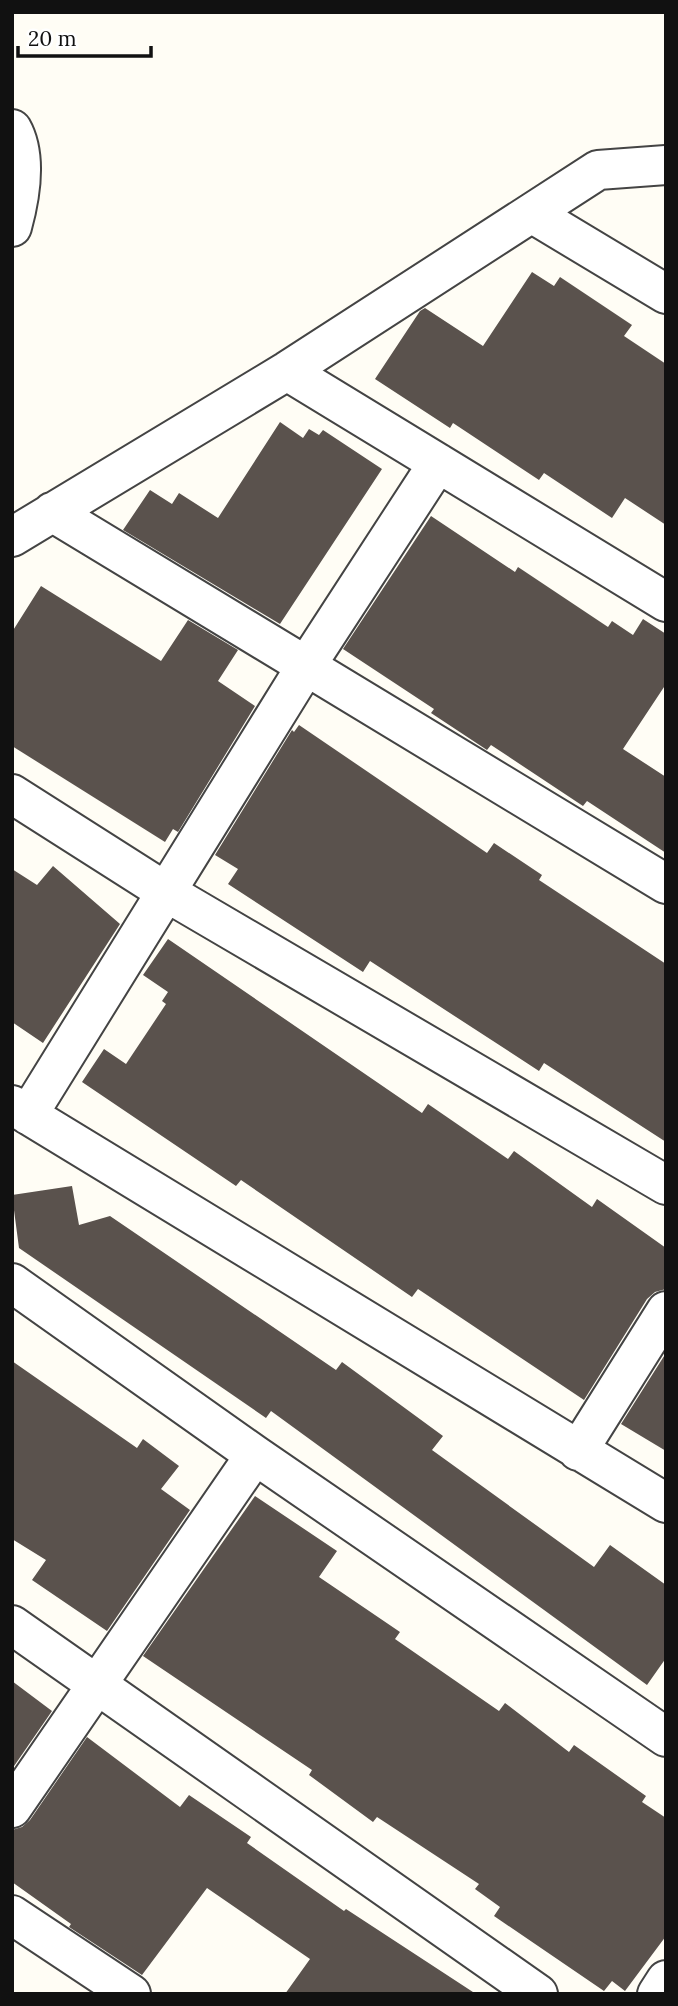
<svg xmlns="http://www.w3.org/2000/svg" width="678" height="2006" viewBox="0 0 678 2006" font-family="Lora,serif">
<style>
.building{fill:#5a524d}
.lines{fill:none;stroke-linecap:round;stroke-linejoin:round}
.minor-casing{stroke:#444;stroke-width:42}
.minor{stroke:#fff;stroke-width:38}
</style>
<rect width="100%" height="100%" fill="#fffdf5"/>
<!-- building -->
<path class="building" d="M 532,272 L 554,286 L 560,277 L 632,325 L 624,336 L 666,364 L 666,525 L 625,498 L 612,518 L 544,473 L 539,480 L 453,423 L 450,428 L 375,379 L 420,311 L 425,308 L 483,346 Z
M 280,422 L 303,438 L 309,429 L 319,435 L 323,430 L 382,469 L 280,624 L 123,530 L 150,490 L 172,504 L 179,493 L 218,518 Z
M 431,516 L 515,572 L 518,567 L 608,627 L 612,621 L 633,635 L 643,619 L 666,634 L 666,684 L 623,749 L 666,777 L 666,853 L 587,801 L 583,806 L 491,745 L 487,750 L 431,713 L 434,709 L 343,649 Z
M 41,586 L 161,661 L 188,620 L 238,650 L 218,681 L 255,706 L 178,832 L 173,829 L 165,842 L 12,746 L 12,632 Z
M 299,725 L 487,853 L 494,843 L 542,875 L 539,880 L 666,964 L 666,1142 L 544,1063 L 539,1071 L 370,961 L 363,972 L 228,884 L 238,869 L 215,855 L 292,730 L 294,732 Z
M 53,866 L 120,924 L 43,1043 L 12,1022 L 12,869 L 37,885 Z
M 168,939 L 422,1113 L 428,1104 L 508,1159 L 514,1151 L 592,1207 L 597,1199 L 666,1248 L 666,1289 L 655,1292 L 647,1299 L 584,1400 L 418,1289 L 412,1297 L 241,1180 L 236,1186 L 82,1082 L 104,1049 L 126,1064 L 166,1004 L 162,1001 L 168,992 L 143,975 Z
M 72,1186 L 79,1225 L 110,1216 L 336,1370 L 342,1362 L 443,1436 L 432,1450 L 594,1567 L 610,1545 L 666,1585 L 666,1658 L 647,1685 L 271,1411 L 266,1418 L 19,1248 L 12,1195 Z
M 666,1353 L 666,1451 L 621,1424 Z
M 12,1361 L 137,1448 L 143,1439 L 179,1466 L 161,1489 L 190,1510 L 107,1631 L 32,1580 L 46,1560 L 12,1539 Z
M 255,1496 L 337,1551 L 319,1577 L 400,1632 L 395,1639 L 499,1711 L 505,1703 L 569,1752 L 574,1745 L 646,1796 L 642,1802 L 666,1818 L 666,1936 L 625,1991 L 612,1981 L 604,1991 L 494,1916 L 500,1907 L 475,1889 L 479,1884 L 377,1817 L 373,1822 L 309,1775 L 312,1770 L 143,1656 Z
M 12,1681 L 52,1711 L 12,1769 Z
M 87,1737 L 180,1807 L 189,1795 L 251,1837 L 247,1843 L 344,1911 L 346,1909 L 476,1994 L 285,1994 L 310,1959 L 207,1888 L 142,1975 L 69,1927 L 71,1924 L 12,1882 L 12,1830 L 22,1827 L 30,1820 Z"/>
<g class="lines">
<!-- minor casing -->
<g class="minor-casing">
<path id="minor" d="M 12,129 C 28,157 20,198 12,227
M 533,214 L 666,294
M 287,371 L 666,602
M 52,512 L 666,884
M 12,537 L 287,371 L 598,170 L 666,165
M 12,794 L 166,892 L 666,1185
M 12,1105 L 666,1503
M 28,1115 L 306,666 L 438,463
M 12,1283 L 255,1455 L 666,1737
M 578,1451 L 666,1311
M 12,1625 L 538,1994
M 12,1808 L 255,1455
M 12,1915 L 131,1994
M 657,1994 L 666,1980"/>
</g>
<!-- minor -->
<use href="#minor" class="minor"/>
</g>
<!-- border -->
<rect width="678" height="2006" fill="none" stroke="#111111" stroke-width="28"/>
<!-- scale -->
<path d="M18 46v10h133v-10" fill="none" stroke="#111111" stroke-width="3.5"/>
<text x="28" y="46" font-size="21" fill="#111111" stroke="#ffffff" stroke-width="5" paint-order="stroke">20 m</text>
</svg>
